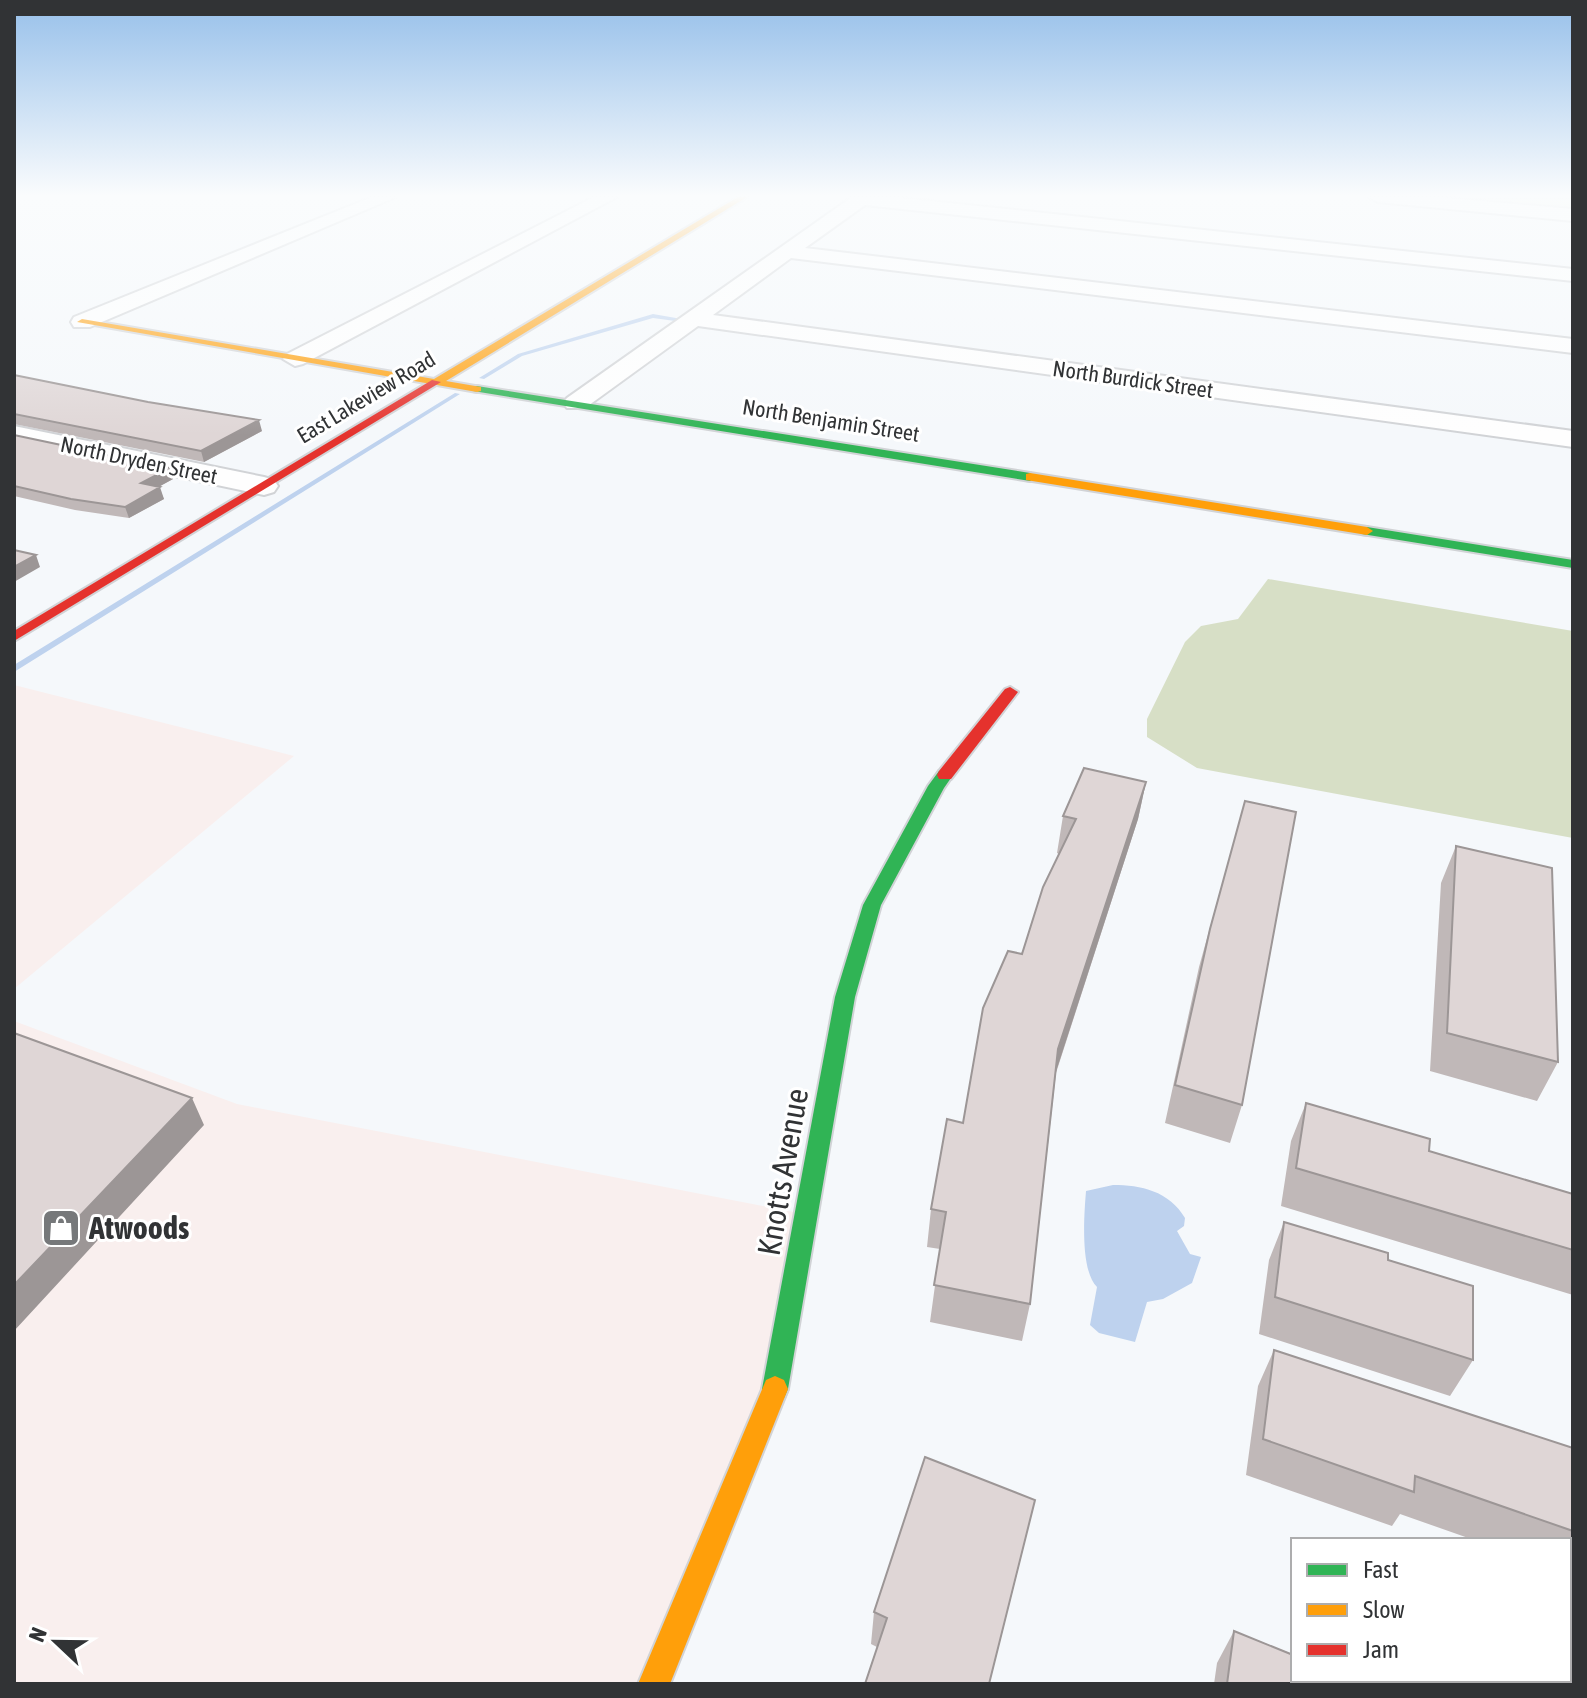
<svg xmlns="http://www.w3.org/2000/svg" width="1587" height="1698" viewBox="0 0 1587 1698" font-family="'Asap Condensed',sans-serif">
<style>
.commercial{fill:#f9efee}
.green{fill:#ecf3de}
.forest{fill:#d7dfc6}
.water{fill:#bed2ee}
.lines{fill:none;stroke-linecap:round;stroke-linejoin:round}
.stream{fill:#bed2ee;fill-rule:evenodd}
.street-casing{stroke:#d1d3d6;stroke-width:4}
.fast-casing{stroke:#d1d3d6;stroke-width:4}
.slow-casing{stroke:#d1d3d6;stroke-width:4}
.jam-casing{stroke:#d1d3d6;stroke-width:4}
.street{fill:#fefefe;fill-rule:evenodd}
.fast{fill:#30b455;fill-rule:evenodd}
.slow{fill:#ff9f0a;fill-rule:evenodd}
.jam{fill:#e5322d;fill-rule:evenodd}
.wall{fill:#c0b8b8}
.shaded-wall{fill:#9c9696}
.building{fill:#dfd6d6;stroke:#9c9696;stroke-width:2}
.labels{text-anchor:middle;stroke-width:6;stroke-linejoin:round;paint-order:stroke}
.far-street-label{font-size:22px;fill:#313335;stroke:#fff}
.near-street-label{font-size:32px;fill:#313335;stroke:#fff}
.near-poi-label{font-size:32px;font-weight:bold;fill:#313335;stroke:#fff;text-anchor:start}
</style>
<rect width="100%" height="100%" fill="#f5f8fb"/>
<!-- commercial -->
<path class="commercial" d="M 14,685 L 294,756 L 14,989 Z
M 14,1021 L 237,1104 L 794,1212 L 764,1393 L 646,1684 L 14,1684 Z"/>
<!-- green -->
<path class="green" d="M 1454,197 L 1573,197 L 1573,208 Z"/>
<!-- forest -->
<path class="forest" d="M 1268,579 L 1573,631 L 1573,838 L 1197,768 L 1147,737 L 1147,719 L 1185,642 L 1201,626 L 1238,619 Z"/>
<!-- water -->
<path class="water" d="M 1113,1185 C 1141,1185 1169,1191 1185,1218 L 1184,1226 L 1177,1231 L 1190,1254 L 1201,1257 L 1192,1283 L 1163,1299 L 1147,1302 L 1135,1342 L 1099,1333 L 1090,1325 L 1097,1287 C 1080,1270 1084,1216 1086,1191 Z"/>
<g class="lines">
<!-- stream -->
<path class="stream" d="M 653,314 L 693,321 L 690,323 L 653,318 L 522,356 L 484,379 L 479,378 L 518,354 Z
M 455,393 L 460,394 L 14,672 L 14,665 Z"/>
<!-- street casing -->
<g class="street-casing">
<path id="street" d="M 372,197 L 396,197 L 90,327 L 74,327 L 71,322 L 74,317 Z
M 594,197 L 617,197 L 303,364 L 295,366 L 283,359 L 287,354 Z
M 852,197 L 892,197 L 1573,269 L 1573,281 L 865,205 L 805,248 L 1573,339 L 1573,353 L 791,258 L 713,315 L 1573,431 L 1573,447 L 698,326 L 585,408 L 567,408 L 563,403 L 567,398 Z
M 1369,197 L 1436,197 L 1573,209 L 1573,221 L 1378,202 Z
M 14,426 L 264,477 L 274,480 L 278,486 L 274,492 L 264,495 L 14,442 Z"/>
</g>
<!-- fast casing -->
<g class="fast-casing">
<path id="fast" d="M 477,386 L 1030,473 L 1036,477 L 1030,481 L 473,391 L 473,387 Z
M 1367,527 L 1573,560 L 1573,568 L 1362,534 L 1361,531 Z
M 945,770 L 953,775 L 944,788 L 881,905 L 855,997 L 788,1389 L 784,1398 L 775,1402 L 766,1398 L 762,1389 L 835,997 L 863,905 L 928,786 L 939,771 Z"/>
</g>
<!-- slow casing -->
<g class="slow-casing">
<path id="slow" d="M 738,197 L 747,197 L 446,381 L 481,387 L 481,391 L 477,392 L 77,322 L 82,319 L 434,379 Z
M 1030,473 L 1367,527 L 1373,531 L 1367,535 L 1026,480 L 1026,474 Z
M 775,1376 L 784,1380 L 788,1389 L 670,1684 L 638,1684 L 766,1380 Z"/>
</g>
<!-- jam casing -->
<g class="jam-casing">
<path id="jam" d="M 432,380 L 441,382 L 14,641 L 14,631 Z
M 1010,687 L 1018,692 L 951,779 L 939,779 L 937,775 L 939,771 L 1005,689 Z"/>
</g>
<!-- street -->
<use href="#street" class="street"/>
<!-- fast -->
<use href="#fast" class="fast"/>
<!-- slow -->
<use href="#slow" class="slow"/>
<!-- jam -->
<use href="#jam" class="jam"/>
</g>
<!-- wall -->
<path class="wall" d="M 14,375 L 262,431 L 204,462 L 14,424 Z
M 14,435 L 173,479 L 158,487 L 164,499 L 129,518 L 75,510 L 14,496 Z
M 1146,782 L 1138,819 L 1056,1073 L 1030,1304 L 1022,1341 L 930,1322 L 940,1249 L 927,1247 L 931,1209 L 963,1123 L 1022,954 L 1059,854 L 1057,853 L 1063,816 Z
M 1245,801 L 1242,1105 L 1230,1143 L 1165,1123 L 1199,967 Z
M 1456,846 L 1558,1062 L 1537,1101 L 1430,1071 L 1441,883 Z
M 1306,1103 L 1429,1151 L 1573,1194 L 1573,1295 L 1281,1206 L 1291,1141 Z
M 1284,1222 L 1388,1260 L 1473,1360 L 1450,1396 L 1259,1334 L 1269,1260 Z
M 1274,1350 L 1573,1448 L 1573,1544 L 1569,1549 L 1569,1540 L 1474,1540 L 1400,1514 L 1392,1526 L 1246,1475 L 1258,1386 Z
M 1035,1500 L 877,1647 L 871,1644 L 874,1612 Z
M 1234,1631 L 1368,1684 L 1214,1684 L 1217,1663 Z"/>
<!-- shaded-wall -->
<path class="shaded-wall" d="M 259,420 L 262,431 L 204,462 L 201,451 Z
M 170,468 L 173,479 L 144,495 L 141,483 Z
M 160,487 L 164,499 L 129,518 L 125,507 Z
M 36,555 L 40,567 L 14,582 L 14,567 Z
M 1146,782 L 1138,819 L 1051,1087 L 1058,1049 Z
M 192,1098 L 204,1125 L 14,1331 L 14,1285 Z"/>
<!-- building -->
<path class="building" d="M 14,375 L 148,402 L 259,420 L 201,451 L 14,414 Z
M 14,435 L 170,468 L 141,483 L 160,487 L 125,507 L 71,499 L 14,486 Z
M 14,550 L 36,555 L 14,567 Z
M 1084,768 L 1146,782 L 1058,1049 L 1030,1304 L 934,1285 L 946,1212 L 931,1209 L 947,1119 L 963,1123 L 983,1008 L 1008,951 L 1022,954 L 1043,887 L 1076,819 L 1063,816 Z
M 1245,801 L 1296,812 L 1242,1105 L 1175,1085 L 1210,929 Z
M 1456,846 L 1552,868 L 1558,1062 L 1447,1033 Z
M 14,1033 L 192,1098 L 14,1285 Z
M 1306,1103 L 1430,1139 L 1429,1151 L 1573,1194 L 1573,1250 L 1296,1168 Z
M 1284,1222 L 1388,1253 L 1388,1260 L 1473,1286 L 1473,1360 L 1275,1297 Z
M 1274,1350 L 1573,1448 L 1573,1531 L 1415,1476 L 1414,1492 L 1263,1439 Z
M 925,1457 L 1035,1500 L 989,1684 L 865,1684 L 887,1618 L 874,1612 Z
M 1234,1631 L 1293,1655 L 1293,1680 L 1358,1680 L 1368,1684 L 1227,1684 Z"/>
<!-- sky -->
<linearGradient id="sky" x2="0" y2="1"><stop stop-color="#97c0ea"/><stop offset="0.45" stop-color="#fafcfd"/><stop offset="1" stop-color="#fafcfd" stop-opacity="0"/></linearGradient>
<rect width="1587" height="435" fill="url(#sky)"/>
<!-- icons -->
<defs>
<g id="shop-square" transform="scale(2)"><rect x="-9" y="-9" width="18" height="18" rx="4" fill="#76787a" stroke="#fff"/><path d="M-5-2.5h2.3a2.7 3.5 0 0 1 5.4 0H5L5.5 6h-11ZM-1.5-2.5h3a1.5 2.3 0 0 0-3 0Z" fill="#fff"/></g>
</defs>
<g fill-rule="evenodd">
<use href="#shop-square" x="61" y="1228"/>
</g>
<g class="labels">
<!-- far-street labels -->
<g class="far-street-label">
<text transform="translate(1133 379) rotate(8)" y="8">North Burdick Street</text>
<text transform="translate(366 397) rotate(-31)" y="8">East Lakeview Road</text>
<text transform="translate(831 420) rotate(9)" y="8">North Benjamin Street</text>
<text transform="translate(139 460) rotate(12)" y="8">North Dryden Street</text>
</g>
<!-- near-street labels -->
<g class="near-street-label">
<text transform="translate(783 1172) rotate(-80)" y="11">Knotts Avenue</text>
</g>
<!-- near-poi labels -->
<g class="near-poi-label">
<text x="89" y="1239">Atwoods</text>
</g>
</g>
<!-- border -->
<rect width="1587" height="1698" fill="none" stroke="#313335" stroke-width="32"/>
<!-- legend -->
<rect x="1291" y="1538" width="280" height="144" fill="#ffffff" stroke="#adadae" stroke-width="2"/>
<rect x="1307" y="1564" width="40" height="12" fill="#30b455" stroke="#adadae" stroke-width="2"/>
<text x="1363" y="1578" font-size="24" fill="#313335">Fast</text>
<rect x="1307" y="1604" width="40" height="12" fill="#ff9f0a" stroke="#adadae" stroke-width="2"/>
<text x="1363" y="1618" font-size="24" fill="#313335">Slow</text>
<rect x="1307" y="1644" width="40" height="12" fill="#e5322d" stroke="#adadae" stroke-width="2"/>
<text x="1363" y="1658" font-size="24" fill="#313335">Jam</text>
<!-- north arrow -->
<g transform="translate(56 1642) rotate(292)" stroke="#ffffff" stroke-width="6" paint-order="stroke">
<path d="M0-6L14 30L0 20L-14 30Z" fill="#313335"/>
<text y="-12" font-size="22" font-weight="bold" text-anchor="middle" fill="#313335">N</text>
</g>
</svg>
